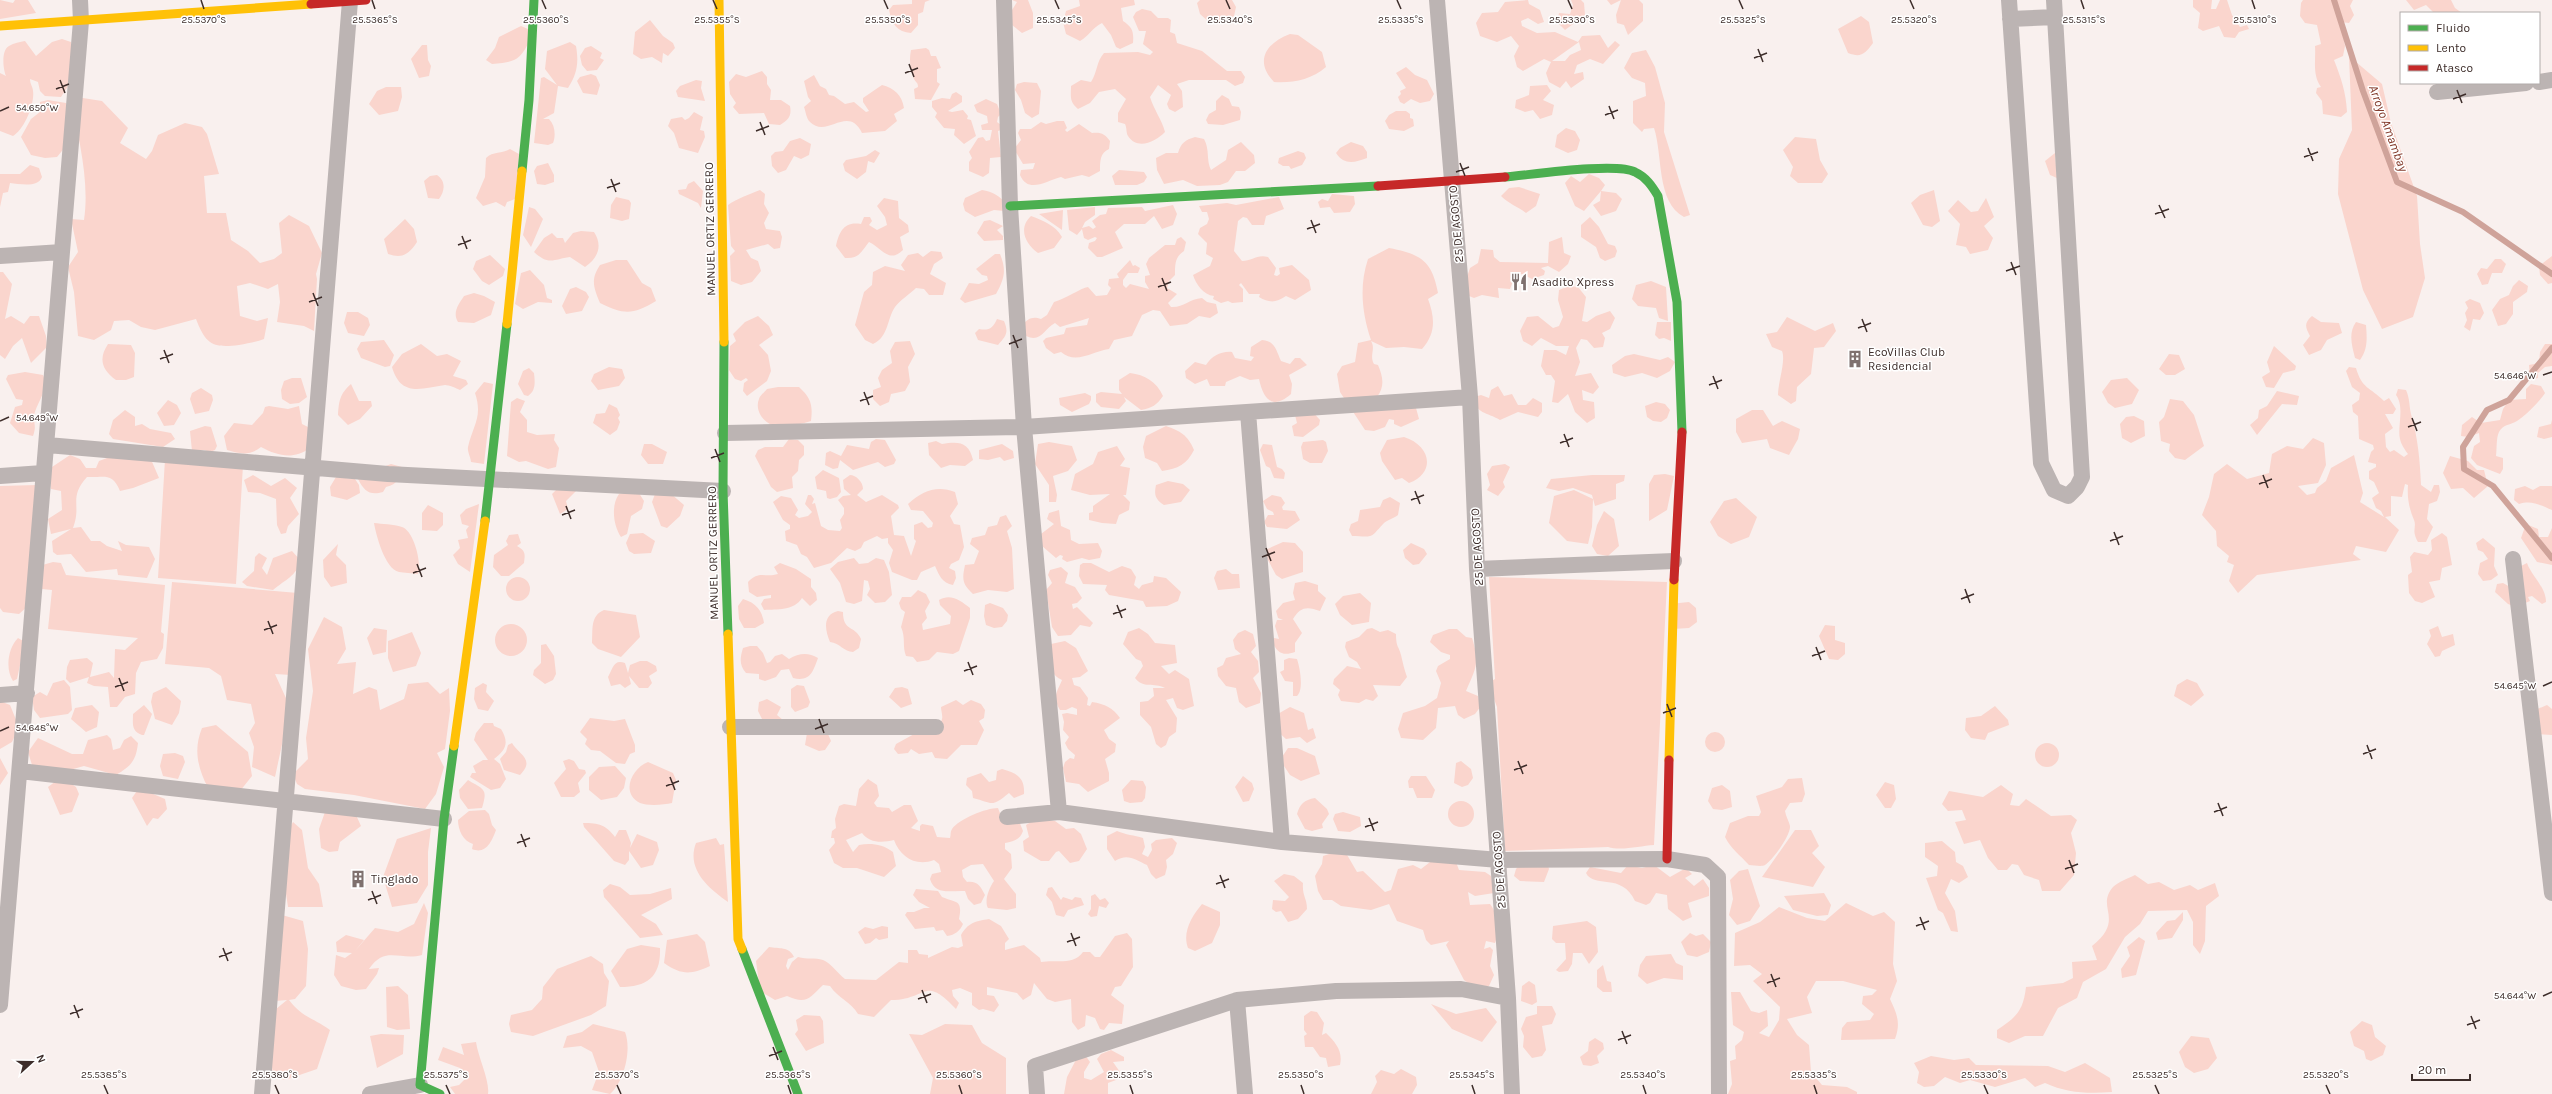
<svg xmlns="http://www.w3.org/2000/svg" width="2552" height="1094" viewBox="0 0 2552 1094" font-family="Karla,sans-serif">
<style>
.green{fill:#fad5cd;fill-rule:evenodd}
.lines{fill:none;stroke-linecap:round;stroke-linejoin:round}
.stream{stroke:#cfa39a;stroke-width:6}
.street{stroke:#bcb4b3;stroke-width:16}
.fast{stroke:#4caf50;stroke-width:9}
.slow{stroke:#ffc107;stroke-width:9}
.jam{stroke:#c62828;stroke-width:9}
.ticks{fill:none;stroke:#3d2d2a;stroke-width:1.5}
.labels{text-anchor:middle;stroke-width:3;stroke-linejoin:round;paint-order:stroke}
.street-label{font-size:12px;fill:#3d2d2a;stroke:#fff}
.poi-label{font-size:12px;fill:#3d2d2a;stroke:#fff;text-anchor:start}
.water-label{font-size:13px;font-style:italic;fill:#843b2c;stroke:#fff}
.ticks-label{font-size:10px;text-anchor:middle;fill:#3d2d2a;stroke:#fff;stroke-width:3;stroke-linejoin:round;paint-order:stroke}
</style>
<rect width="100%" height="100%" fill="#f9f0ee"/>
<!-- green -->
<path class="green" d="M 0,0 L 13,3 L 15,0 L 28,0 L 36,13 L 0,19 Z
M 912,0 L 930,0 L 925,2 L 923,12 L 918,14 L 918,25 L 911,33 C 897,32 892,24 889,10 L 893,5 L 912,4 Z
M 1012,0 L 1028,0 L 1033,13 L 1033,28 L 1022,33 L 1012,25 L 1012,10 L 1017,2 Z
M 1079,0 L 1134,0 L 1135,5 L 1121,8 L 1123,21 C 1132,27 1134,31 1133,43 L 1120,49 L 1116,47 L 1111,35 L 1102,23 C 1092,28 1089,36 1080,41 L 1066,34 L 1063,22 L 1066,11 L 1080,6 Z
M 1200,0 L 1232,0 L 1236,7 L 1234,16 L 1218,23 L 1210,23 L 1200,14 L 1197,3 Z
M 1528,0 L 1529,4 L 1540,10 L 1544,22 L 1538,24 L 1528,18 L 1521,21 L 1522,26 L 1537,33 L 1555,32 L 1578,42 L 1582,36 L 1600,35 L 1608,48 L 1615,41 L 1620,45 L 1603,64 L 1590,59 L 1577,65 L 1574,74 L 1583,72 L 1584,79 L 1571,88 L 1566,81 L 1560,88 L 1549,82 L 1546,73 L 1551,62 L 1544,59 L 1523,71 L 1517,67 L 1514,56 L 1519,46 L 1511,36 L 1497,42 L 1480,36 L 1476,23 L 1482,13 L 1498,12 L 1505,2 ZM 1579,42 L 1581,50 L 1570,55 L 1565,61 L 1552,61 Z
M 1571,0 L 1581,0 L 1584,3 L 1585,15 L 1565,30 L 1557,22 L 1559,13 L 1570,14 L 1573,5 Z
M 1607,0 L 1639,0 L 1643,4 L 1643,21 L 1628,35 L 1624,25 L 1617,23 L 1616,15 L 1621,0 L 1611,5 Z
M 2193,0 L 2212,0 L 2211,9 L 2216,9 L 2220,0 L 2227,0 L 2232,15 L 2240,27 L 2247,25 L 2249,29 L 2239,32 L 2235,38 L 2224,37 L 2219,26 L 2203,31 L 2198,28 L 2200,13 L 2193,7 Z
M 2303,0 L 2353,0 L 2350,6 L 2354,15 L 2349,23 L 2341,22 L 2345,46 L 2343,56 L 2334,60 C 2341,78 2346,92 2347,112 L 2341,117 L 2323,114 L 2322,101 L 2316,93 L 2317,88 L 2321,87 C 2312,74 2316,61 2315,46 L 2321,44 L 2317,25 L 2305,23 L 2300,16 L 2301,3 Z
M 2406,0 L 2451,0 L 2455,8 L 2462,13 L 2434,13 L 2426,5 L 2414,10 Z
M 1142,9 L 1151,11 L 1158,18 L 1168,18 L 1171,20 L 1170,32 L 1175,34 L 1177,43 L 1202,51 L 1227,71 L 1241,71 L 1245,77 L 1243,83 L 1235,86 L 1226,80 L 1189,80 L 1177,84 L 1182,91 L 1183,107 L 1175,112 L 1169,109 L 1167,104 L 1171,95 L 1158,85 L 1150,97 C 1154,110 1162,120 1165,132 C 1156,141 1138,151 1128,136 C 1126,133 1127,128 1125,124 L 1118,122 L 1118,113 L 1126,99 L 1115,89 L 1099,92 L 1090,103 L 1078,109 C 1069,101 1071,97 1071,86 L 1081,80 L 1091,82 C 1098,71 1096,62 1104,53 L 1138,52 L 1150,55 L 1153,52 L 1143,44 L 1146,31 L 1139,31 L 1133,17 L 1136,12 Z
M 1861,16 L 1869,22 L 1873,43 C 1865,54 1861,58 1848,53 L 1838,29 Z
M 650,20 L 663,36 L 673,43 L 675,48 L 668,56 L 663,53 L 662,63 L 652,57 L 641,59 L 633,54 L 635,32 Z
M 521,26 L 535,32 C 520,57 522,62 492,64 L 486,60 L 495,48 L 499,37 Z
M 1290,34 L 1298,35 L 1322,52 L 1326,67 C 1311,80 1293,83 1274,82 C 1254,61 1266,43 1290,34 Z
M 62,39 L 71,42 L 72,80 L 61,97 L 45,96 L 40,91 L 38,82 L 30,79 C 30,84 33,87 33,91 C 35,104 24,130 13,136 L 0,131 L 0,73 L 6,76 C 3,69 1,50 9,46 C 14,43 20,42 25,41 L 36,56 L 52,42 Z
M 570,42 L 576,46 C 579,63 577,74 568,88 L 558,86 L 554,113 L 543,119 L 549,119 C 555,125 556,135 553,143 L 548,145 L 534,143 L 541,78 L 544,77 L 557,85 L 545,69 L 547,51 Z
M 422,45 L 427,45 L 428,60 L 431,66 L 429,76 L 419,78 L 411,59 Z
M 591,46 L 602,53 L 600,58 L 604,60 L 597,70 L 587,71 L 582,65 L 580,56 L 585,48 Z
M 926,48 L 929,50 L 931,56 L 936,56 L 941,68 L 937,69 L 937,82 L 940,84 L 931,100 L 915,99 L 914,89 L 918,87 C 918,82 916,83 914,79 C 910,70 909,59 911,50 Z
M 1646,50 L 1655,67 L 1665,103 L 1664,132 L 1690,215 L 1684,217 C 1656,202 1663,155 1654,128 L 1644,129 L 1642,132 L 1633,123 L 1633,101 L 1646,96 L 1645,83 L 1632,78 L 1624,68 L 1632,53 Z
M 2349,56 L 2382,84 L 2391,123 L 2417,196 L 2420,244 L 2425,278 L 2413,317 L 2382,329 L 2363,290 L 2338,194 L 2339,159 L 2352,130 Z
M 1406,67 L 1415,75 L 1427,80 L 1434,94 L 1430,101 L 1420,103 L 1411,99 L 1404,104 L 1400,102 L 1398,97 L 1401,94 L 1400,91 L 1406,88 L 1396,73 Z
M 762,71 L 767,77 L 767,84 L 771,90 L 770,100 L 781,100 L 790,106 C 792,116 788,120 780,125 L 769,124 L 764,113 L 739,114 L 733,107 L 736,103 L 730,94 L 729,82 L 736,74 L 746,77 Z
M 591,74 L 596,76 L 600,85 L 597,95 L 583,93 L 577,81 L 580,77 Z
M 814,75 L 820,86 L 826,89 L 829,95 L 834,96 L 845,104 L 854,102 L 866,112 L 869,111 L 863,102 L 863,98 L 882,85 C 894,88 902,95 904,108 L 894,114 L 897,121 L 885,131 L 862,133 C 848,104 827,139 810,122 C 806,118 806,112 804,107 L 811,101 L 808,97 L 804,81 Z
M 696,80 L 702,81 L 701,88 L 705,101 L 678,97 L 676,91 L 680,86 Z
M 1024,82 L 1037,83 L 1041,91 L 1039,114 L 1032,118 L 1025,113 L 1021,100 L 1015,90 L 1017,84 Z
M 1547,85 L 1551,91 L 1543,100 L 1554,105 L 1552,115 L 1540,119 L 1533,110 L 1525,112 L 1515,108 L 1516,100 L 1529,95 L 1530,86 Z
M 386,87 L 401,87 L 402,97 L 398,111 L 379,115 L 369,104 L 377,91 Z
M 956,92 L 962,96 L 962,102 L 948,111 L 952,112 L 963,110 L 968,116 L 967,119 L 971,120 L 976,136 L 964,144 L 954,135 L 955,129 L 944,128 L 935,117 L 937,113 L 932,107 L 932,101 L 942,98 L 950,99 L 952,94 Z
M 1222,95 L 1229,99 L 1232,106 L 1239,107 L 1241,112 L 1240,120 L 1223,125 L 1208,124 L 1206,120 L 1209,114 L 1216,110 L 1216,101 Z
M 70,96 L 102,101 L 128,128 L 120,143 L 146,159 L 152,151 L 158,135 L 185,123 L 202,127 L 207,134 L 219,174 L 204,176 L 207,213 L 226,213 L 231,240 L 248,251 L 260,263 L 274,259 L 282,253 L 279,223 L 289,215 L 309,226 L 322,253 L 316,274 L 317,279 L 314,331 L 304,326 L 277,322 L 280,302 L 278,284 L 268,289 L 250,283 L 237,286 L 240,316 L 257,321 L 268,318 L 264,339 C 256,342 248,343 239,345 C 213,348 206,345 196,319 L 155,330 L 141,327 L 129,320 L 114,321 L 111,330 L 94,340 L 78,336 L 74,292 L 68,267 L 78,252 L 71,219 L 84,220 C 90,181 78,135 70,96 Z
M 986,99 L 997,104 L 1001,114 L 998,117 L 997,122 L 1001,125 L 1001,130 L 998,131 L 1001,157 L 990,158 L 989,173 L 983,177 L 969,171 L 969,162 L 972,158 L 969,152 L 978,138 L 983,137 L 986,141 L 990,140 L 992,130 L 982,130 L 981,125 L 988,123 L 987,116 L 977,112 L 974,105 Z
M 48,100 L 66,103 L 68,111 L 66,146 L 57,157 L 45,158 L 31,155 L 21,137 L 31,119 L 40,112 L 40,102 Z
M 1396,111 L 1406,111 L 1410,114 L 1410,118 L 1413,119 L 1414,126 L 1404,131 L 1389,129 L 1385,121 L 1389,115 Z
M 694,112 L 703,117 L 700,130 L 704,131 L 705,137 L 698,153 L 679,148 L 674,133 L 668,126 L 671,119 L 682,117 L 685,120 L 689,118 Z
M 1057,121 L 1064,121 L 1067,128 L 1065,130 L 1067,132 L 1079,124 L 1092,133 C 1101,132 1105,134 1110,141 L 1109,149 C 1100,153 1100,161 1100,171 L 1089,177 L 1082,175 L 1065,179 L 1061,177 C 1046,181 1028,194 1020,175 L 1021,170 L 1033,169 L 1035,163 L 1023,164 L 1014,149 L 1021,140 L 1018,133 L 1020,129 L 1031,129 L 1041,122 L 1046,124 Z
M 1566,128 L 1575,131 L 1580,140 L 1577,150 L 1568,153 L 1555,147 L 1557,135 Z
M 1195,137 L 1204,139 C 1210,150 1206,160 1211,170 L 1226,160 L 1228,150 L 1241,142 L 1254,155 L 1255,163 L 1245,171 L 1236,171 L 1228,182 L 1220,185 L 1197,186 L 1183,180 L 1164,184 L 1157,170 L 1156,158 L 1166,153 L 1178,153 C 1181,143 1185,140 1195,137 Z
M 1795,137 L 1816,139 L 1820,160 L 1828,174 L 1822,183 L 1798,183 L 1790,176 L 1793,167 L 1783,150 Z
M 800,138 L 811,144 L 809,155 L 801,159 L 794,156 L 786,170 L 778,173 L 772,166 L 771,156 L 775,152 L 783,151 L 790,141 Z
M 1351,142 L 1363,146 L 1367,152 L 1367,158 C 1354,163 1344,165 1336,153 L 1340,148 Z
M 510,149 L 519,154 L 515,199 L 507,202 L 505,207 L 496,202 L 483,206 L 476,198 L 485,177 L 486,158 C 493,151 502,154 510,149 Z
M 875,150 L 880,153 L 874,163 L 868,161 L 866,172 L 857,179 L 845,171 L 843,164 L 846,160 L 866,156 Z
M 1298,151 L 1304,153 L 1306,158 L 1302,165 L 1291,169 L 1289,166 L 1283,166 L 1278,163 L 1279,158 Z
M 2055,153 L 2057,178 L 2050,175 L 2045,161 Z
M 548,163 L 554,175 L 554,182 L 545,185 L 537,184 L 534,171 L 537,166 Z
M 30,165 L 39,168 L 42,177 C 38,188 20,184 10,183 L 8,192 L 3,193 L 0,207 L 0,174 L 20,174 Z
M 1119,170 L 1144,172 L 1147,177 L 1144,182 L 1137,185 L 1115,185 L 1112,176 Z
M 1589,174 L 1599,178 L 1605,185 L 1601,191 L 1616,193 L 1622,199 L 1616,211 L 1601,216 L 1593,205 L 1600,201 L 1601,191 L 1584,211 L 1575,206 L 1565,183 L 1571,176 L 1580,182 Z
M 437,175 C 446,181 445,191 439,199 L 428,198 L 424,181 L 430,176 Z
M 694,181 L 703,191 L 701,208 L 698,203 L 679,194 L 678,190 L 686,189 L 688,184 Z
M 1519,187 L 1540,194 L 1536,206 L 1526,213 C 1517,206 1509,204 1501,196 L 1509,188 Z
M 760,190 L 765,194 L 764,204 L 769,213 L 764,223 L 766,229 L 780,231 L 782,237 L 780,248 L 774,249 L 768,244 L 746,250 L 751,258 L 758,261 L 761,271 L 752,282 L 741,285 L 731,281 L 730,256 L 735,251 L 731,246 L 728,205 C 736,199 750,194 760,190 Z
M 982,190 C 993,192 999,195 1006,204 L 1004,211 L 994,210 L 975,217 L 965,211 L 963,204 L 965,198 Z
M 1934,190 L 1940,221 L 1932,227 L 1923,225 L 1911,203 L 1920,195 Z
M 1332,194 L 1354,196 L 1355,204 L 1350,212 L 1334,213 L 1330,207 L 1320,208 L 1318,202 L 1322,199 L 1328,201 Z
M 616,197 L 629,200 L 631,203 L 629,219 L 622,221 L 610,218 L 611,205 Z
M 1279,197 L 1284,209 L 1266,216 L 1264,225 L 1252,225 L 1247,218 L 1243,217 L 1238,221 L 1234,251 L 1242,261 C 1252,261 1257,254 1268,257 L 1276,268 L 1274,275 L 1277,276 L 1280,274 L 1279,268 L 1292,265 L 1309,280 L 1311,290 L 1295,300 L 1286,296 C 1276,303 1269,303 1259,297 L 1260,294 L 1249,294 L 1241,283 L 1239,285 L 1243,289 L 1243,302 L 1232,303 L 1228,301 L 1221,303 L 1213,299 L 1214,296 C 1203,295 1196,284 1193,275 L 1210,266 L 1213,258 L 1206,254 L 1207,243 L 1198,234 L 1200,228 L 1207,224 L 1209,219 L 1207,212 L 1202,212 L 1199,206 L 1227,203 L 1236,205 Z
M 884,198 L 898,201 L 899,218 L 908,225 L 909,232 L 900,237 L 903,250 C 889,264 882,248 869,242 C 861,252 859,259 845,258 L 836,246 C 839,232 844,221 861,224 L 864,217 L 870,217 L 872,221 L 869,225 L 877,230 L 887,225 L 885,217 L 877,206 Z
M 1986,198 L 1994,217 L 1984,226 L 1993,238 L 1988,250 L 1970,254 L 1966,247 L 1956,245 L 1960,224 L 1948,211 L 1958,200 L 1971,212 L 1978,211 Z
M 1173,205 L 1177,214 L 1173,225 L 1162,229 L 1154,216 L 1145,224 L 1124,224 L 1115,232 L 1123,248 L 1102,257 L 1097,257 L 1088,248 L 1089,243 L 1095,241 L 1097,238 L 1095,237 L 1088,240 L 1084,238 L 1082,229 L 1077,235 L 1069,230 L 1067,210 L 1095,207 L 1095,215 L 1085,222 L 1082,228 L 1089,226 L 1093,229 L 1096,227 L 1092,221 L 1100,215 L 1106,214 L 1108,208 L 1142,207 L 1145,211 Z
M 529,207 L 535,209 L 543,219 L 531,247 L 523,235 Z
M 1063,210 L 1062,230 L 1039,214 Z
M 1031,216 C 1044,221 1055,225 1062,237 L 1054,248 L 1038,253 C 1025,244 1018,228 1031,216 Z
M 1590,217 L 1599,227 L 1608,244 L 1615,246 L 1617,251 L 1615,257 L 1605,261 L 1600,258 L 1596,247 L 1581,237 L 1581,225 Z
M 405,219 L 414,229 L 417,242 C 409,254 403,259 388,254 L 384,239 Z
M 990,220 L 1003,226 L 997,230 L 1003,236 L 1003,240 L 984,241 L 977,233 L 984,221 Z
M 581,231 L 594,232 C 603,246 598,258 585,267 L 570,257 C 554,259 549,266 534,252 L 544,238 L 552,233 L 557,238 L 563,238 L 565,243 L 573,233 Z
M 1181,237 L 1186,242 L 1184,251 C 1175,257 1175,264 1175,275 L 1169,281 L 1167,288 L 1177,294 L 1168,303 L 1171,307 C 1183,308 1189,299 1202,298 L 1207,302 L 1216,304 L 1218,313 L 1210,318 L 1199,316 L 1187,324 L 1170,326 L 1160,311 L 1153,310 L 1142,315 L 1132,336 L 1114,340 L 1109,349 C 1093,351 1076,365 1061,352 L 1054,354 L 1046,348 L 1043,341 L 1046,338 L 1064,334 L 1066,328 L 1087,325 L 1089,318 L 1060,327 L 1055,323 C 1044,329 1041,343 1026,336 L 1022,325 C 1028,319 1032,316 1041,319 L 1047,315 L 1054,302 C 1065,299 1081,288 1088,287 L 1096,296 L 1107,295 L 1111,288 L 1108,285 L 1109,279 L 1119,278 L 1117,274 L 1130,260 L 1133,266 L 1135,265 L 1140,268 L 1138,273 L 1128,273 L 1123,280 L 1123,285 L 1126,288 L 1130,284 L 1149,289 L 1145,282 L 1145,276 L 1150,275 L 1146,264 L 1149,258 L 1165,245 L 1175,245 L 1177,239 Z
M 1562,237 L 1564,253 L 1571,256 L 1568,264 L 1559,272 L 1548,266 L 1541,268 L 1545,271 L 1544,275 L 1532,279 L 1522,274 L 1515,276 L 1510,289 L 1498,288 L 1499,298 L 1482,295 L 1474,298 L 1469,296 L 1466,280 L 1470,268 L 1478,263 L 1481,249 L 1493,250 L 1494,257 L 1500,262 L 1548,263 L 1549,242 Z
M 1389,248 C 1420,254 1432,260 1438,293 L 1428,299 C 1435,318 1436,333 1422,349 L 1404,347 L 1386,348 L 1371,341 C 1376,349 1369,355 1374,364 L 1378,365 C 1383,377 1385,386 1377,397 L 1416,408 L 1419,419 L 1401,427 L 1394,424 L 1394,420 L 1389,419 L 1385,427 L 1374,431 L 1365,430 L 1340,392 L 1337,374 L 1342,366 L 1355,362 L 1358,343 L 1371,340 C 1362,313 1359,286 1368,259 Z
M 931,251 L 941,252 L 943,258 L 934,264 L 930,274 L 946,283 L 943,295 L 929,295 L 924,289 L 916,288 C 910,294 900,300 895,307 C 887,318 889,337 873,344 L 865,340 L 855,325 L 864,292 L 872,285 L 873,272 L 885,266 L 905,271 L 901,265 L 908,255 L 918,253 L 923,257 Z
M 995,254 L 1000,254 C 1007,271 1004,279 996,294 L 965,303 L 960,299 L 969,283 L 979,284 L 988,280 L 987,276 L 982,275 L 976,269 Z
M 490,255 L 505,269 L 503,276 L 489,285 L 482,281 L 473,269 L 476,261 Z
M 2552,256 L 2552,283 L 2548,284 L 2540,275 L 2539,266 Z
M 2495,259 L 2501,259 L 2506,264 L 2502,273 L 2492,273 L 2488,284 L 2482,285 L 2477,274 L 2481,268 L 2487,269 Z
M 616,260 L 627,260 L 642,283 L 651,288 L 656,301 C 633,315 624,315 600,303 C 594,288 590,280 600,265 Z
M 530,270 L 544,285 L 547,298 L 552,300 L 552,303 L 538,302 L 523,309 L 515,304 L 521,273 Z
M 0,272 L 3,272 L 12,284 L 5,319 L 11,316 L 24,324 L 30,316 L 39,316 L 46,336 L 47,347 L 31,363 L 22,338 L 13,346 L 5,359 L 0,355 Z
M 2519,280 L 2528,286 L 2527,292 L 2513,302 L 2513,314 L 2506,324 L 2498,326 L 2492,310 L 2500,299 L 2509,295 L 2513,286 Z
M 1651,281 L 1666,287 L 1668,321 L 1659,318 L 1656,308 L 1638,306 L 1632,299 L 1636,285 Z
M 1569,286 L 1578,287 L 1586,297 L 1582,321 L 1587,322 L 1596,316 L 1610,311 L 1615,318 L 1610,329 L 1602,333 L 1605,338 L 1603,347 L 1594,348 L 1587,340 L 1581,339 L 1576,348 L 1580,362 L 1575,376 L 1591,373 L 1599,387 L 1593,394 L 1582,390 L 1583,400 L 1594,402 L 1595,418 L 1587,423 L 1575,412 L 1568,394 L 1558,403 L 1552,402 L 1555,381 L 1551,375 L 1546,375 L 1541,366 L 1544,350 L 1556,350 L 1566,355 L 1569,346 L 1556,346 L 1541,338 L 1532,346 L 1523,341 L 1520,331 L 1527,317 L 1538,316 L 1553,328 L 1559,326 L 1563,317 L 1558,300 L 1559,290 Z
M 576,287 L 586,292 L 589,297 L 582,311 L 566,314 L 562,306 L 570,289 Z
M 474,293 L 484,296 L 495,302 L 491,315 L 474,323 L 458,322 C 452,312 459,304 464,296 Z
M 2470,299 L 2480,303 L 2484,313 L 2480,320 L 2473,319 L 2470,331 L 2464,327 L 2467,320 L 2465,313 L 2468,308 L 2465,302 Z
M 347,312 L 358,312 L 368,318 L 370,325 L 364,336 L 348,333 L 344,323 Z
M 758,316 L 769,326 L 773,335 L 759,345 L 768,355 L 771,371 L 767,381 L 747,396 L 743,391 L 744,383 L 748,380 L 746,378 L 741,381 L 735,379 L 729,370 L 730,346 L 736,341 L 733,334 L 745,322 Z
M 2312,316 L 2321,322 L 2339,323 L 2342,333 L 2327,340 L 2321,350 L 2309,355 L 2303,345 L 2310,336 C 2305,327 2304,323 2312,316 Z
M 1787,317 L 1815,331 L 1833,323 L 1836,331 L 1824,347 L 1814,348 L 1811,374 L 1797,387 L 1796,401 L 1791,404 L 1778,395 C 1778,382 1786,361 1782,351 L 1772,347 L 1766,334 L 1777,332 Z
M 997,319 L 1004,321 C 1009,333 1006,336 998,345 L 978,340 L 975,333 L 979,329 C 989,331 993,328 997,319 Z
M 1657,322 L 1671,322 L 1671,341 L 1664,338 L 1659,339 L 1655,335 Z
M 2356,322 L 2366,325 C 2367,338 2368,349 2360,360 L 2355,358 C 2352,346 2348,333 2356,322 Z
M 384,340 L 394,355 L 390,366 L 385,367 L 361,358 L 357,349 L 361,342 Z
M 1262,340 C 1275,341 1276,350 1281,361 L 1290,364 L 1295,358 L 1300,358 L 1307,365 L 1289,375 L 1292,384 L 1291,394 C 1272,411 1263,398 1259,379 L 1250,380 L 1240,376 L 1226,382 L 1225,386 L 1210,386 L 1207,379 L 1195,384 L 1186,378 L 1185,371 L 1195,362 L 1206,365 C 1212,356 1221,351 1232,352 L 1235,358 L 1251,361 L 1254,357 L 1250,356 L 1251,347 Z
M 910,341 L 915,354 L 908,367 L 910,382 L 905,391 L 891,394 L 889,402 L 880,406 L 873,399 L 873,390 L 881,387 L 878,378 L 882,370 L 892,363 L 890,351 L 895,342 Z
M 108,344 L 131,345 L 135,353 L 134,377 L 126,380 L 116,380 C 102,370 98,359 108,344 Z
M 421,344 L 437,356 L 447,354 L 461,361 L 453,376 L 466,380 L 468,384 L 460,390 C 456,388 449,385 445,385 C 422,388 401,398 392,367 L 402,354 Z
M 2545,344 L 2552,344 L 2552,366 L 2545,367 L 2538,373 L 2538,378 L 2533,379 L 2530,377 L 2529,365 L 2539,363 L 2540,352 Z
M 2274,346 L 2296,366 L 2295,370 L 2283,373 L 2274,388 L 2266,387 L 2262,377 L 2270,372 L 2267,362 Z
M 1634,354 L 1660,360 L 1668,357 L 1675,362 L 1670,371 L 1657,378 L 1642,373 L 1625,377 L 1613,373 L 1612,365 L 1625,356 Z
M 2169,354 L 2179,355 L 2185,369 L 2175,375 L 2166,375 L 2159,369 Z
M 609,367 L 622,369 L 625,378 L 619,386 L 598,390 L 591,381 L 594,374 Z
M 2349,367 L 2356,368 C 2362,389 2370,387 2384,401 L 2389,398 L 2396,409 L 2393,414 L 2385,414 L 2393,428 L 2385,434 L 2386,447 L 2390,452 L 2394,450 L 2404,457 L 2408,454 C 2405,450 2401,444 2400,439 C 2397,427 2405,407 2396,395 L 2398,389 L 2406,390 C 2410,399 2409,406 2411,414 C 2418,438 2420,461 2421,485 L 2431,492 L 2434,485 L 2439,485 L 2440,492 L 2437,501 L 2429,504 L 2427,519 L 2433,527 L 2426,542 L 2418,542 C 2411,530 2417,528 2414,520 C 2409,508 2407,498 2408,485 L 2405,484 L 2402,497 L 2391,496 L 2391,516 L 2385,517 L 2399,530 L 2386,552 L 2356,546 L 2353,554 L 2361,560 L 2257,575 L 2238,593 L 2229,581 L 2234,565 L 2227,562 L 2229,556 L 2217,546 L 2216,531 L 2202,515 L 2209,497 L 2214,474 L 2227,464 L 2247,479 L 2269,473 L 2272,454 L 2287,446 L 2303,449 L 2313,438 L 2324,443 L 2326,465 L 2318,483 L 2298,486 L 2307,495 L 2315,493 L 2317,488 L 2326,481 L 2331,468 L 2354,455 L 2363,493 L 2360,502 L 2384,517 L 2381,511 L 2376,508 L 2372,498 L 2379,493 L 2374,482 L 2369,479 L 2369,471 L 2376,467 L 2376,464 L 2368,462 L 2371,452 L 2374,449 L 2373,445 L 2359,439 L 2358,416 L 2353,412 L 2352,405 L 2359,400 L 2360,393 L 2352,387 L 2346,371 Z
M 529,368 L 534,373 C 535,382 536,391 528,396 L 524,395 L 518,384 L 523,371 Z
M 25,372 L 43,375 C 50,388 37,402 34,415 C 33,423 37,425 33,436 L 19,433 L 10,423 L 15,407 L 22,405 L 23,400 L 16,399 L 6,379 L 8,375 Z
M 1130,373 C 1145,375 1156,381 1163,396 C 1157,405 1152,408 1141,410 L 1124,397 L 1126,401 L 1119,409 L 1101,407 L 1096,402 L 1096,394 L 1101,392 L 1122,394 L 1119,390 L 1119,380 Z
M 292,378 L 301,378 L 307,397 L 299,403 L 290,404 L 282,399 L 281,390 L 284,381 Z
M 2127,378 L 2139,390 L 2132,404 L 2115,408 L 2108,403 L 2102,392 L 2111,380 Z
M 484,382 L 493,384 L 484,464 L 471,462 C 471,458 467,451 468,447 C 473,425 483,417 475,393 Z
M 351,384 L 359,401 L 371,401 L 372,406 L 360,419 L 348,425 L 338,415 C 339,400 340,394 351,384 Z
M 2531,384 L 2541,386 L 2545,393 C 2541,400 2524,417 2517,421 C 2511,425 2503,424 2499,432 C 2496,438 2497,449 2496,456 L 2503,458 L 2503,469 L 2500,474 L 2477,465 L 2471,458 L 2474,446 L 2480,442 L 2479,433 L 2468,437 L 2461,436 L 2462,425 L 2472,417 L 2481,423 L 2500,420 L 2503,409 L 2509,400 L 2526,399 L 2526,389 Z
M 1498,386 L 1504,396 L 1512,394 L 1518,405 L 1526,405 L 1533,398 L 1542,403 L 1542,412 L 1538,417 L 1518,412 L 1500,420 C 1487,412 1475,414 1474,397 L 1481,395 L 1489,398 L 1491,390 Z
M 778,387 L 799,387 C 811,398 813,405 811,421 C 800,424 789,428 777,426 C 765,425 754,411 759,399 C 760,395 765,392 767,389 Z
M 201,388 L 212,395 L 213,400 L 209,411 L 195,414 L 190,399 L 192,393 Z
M 2277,391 L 2299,396 L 2297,405 L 2282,404 L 2257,435 L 2250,425 L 2258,418 L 2259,410 L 2267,406 Z
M 1085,393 L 1091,396 L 1091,400 L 1089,404 L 1072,412 L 1060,405 L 1059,398 Z
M 517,398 L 525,401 L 520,412 L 527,420 L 527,432 L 537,435 L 555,434 L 554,440 L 559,448 L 556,467 L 548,469 L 526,461 L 519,462 L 507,456 L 511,402 Z
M 2170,399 L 2183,401 L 2194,415 L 2204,446 L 2185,460 L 2175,458 L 2169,451 L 2170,444 L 2161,441 L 2159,422 L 2164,417 Z
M 168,400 L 177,405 L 181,413 L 174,425 L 164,426 L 157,413 Z
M 1656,402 L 1665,404 L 1670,410 L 1667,418 L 1661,422 L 1653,421 L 1647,417 L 1645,406 Z
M 609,404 L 617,408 L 620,415 L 618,418 L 620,422 L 617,430 L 610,435 L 593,423 L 596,414 L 605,413 Z
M 269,406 L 288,409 L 299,406 L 302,424 L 308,427 L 310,448 C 293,460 278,456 261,447 C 250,456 240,454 227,450 L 224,436 L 234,423 L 252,425 L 263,413 L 265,407 Z
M 125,410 L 135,417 L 135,426 L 142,424 L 150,429 L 171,433 L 175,439 L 163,447 L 113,439 L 109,434 L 113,420 Z
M 1311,410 L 1320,420 L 1319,425 L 1303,437 L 1294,436 L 1292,426 L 1297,423 L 1295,415 Z
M 1752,410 L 1763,410 L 1773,426 L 1782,421 L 1800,429 L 1798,439 L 1789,455 L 1770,448 L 1767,439 L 1742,443 L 1736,432 L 1736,419 Z
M 2134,416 L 2144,421 L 2145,436 L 2131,443 L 2122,438 L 2120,424 L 2126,417 Z
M 2552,420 L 2552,437 L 2544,439 L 2537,437 L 2539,427 L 2551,424 Z
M 205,426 L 211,427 L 217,446 L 215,450 L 210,452 L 204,450 L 192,451 L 190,431 Z
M 1166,426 C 1180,431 1188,435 1194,450 C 1187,464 1178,469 1162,471 L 1157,463 L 1145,458 L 1143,447 L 1146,436 Z
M 1404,437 C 1430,445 1437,472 1409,483 L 1402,478 L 1395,480 L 1382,461 L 1380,453 L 1387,440 Z
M 789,439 L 798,440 L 804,446 L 804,455 L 799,460 L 798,471 L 792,477 L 793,488 L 777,492 L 771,487 L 755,456 L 758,450 L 765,447 L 783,447 Z
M 876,439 L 885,440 L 896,460 L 894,464 L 885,467 L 878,462 L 853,470 L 840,460 L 838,468 L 833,469 L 825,465 L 826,453 L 830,451 L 841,456 L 847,445 L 869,449 L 871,442 Z
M 1323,440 L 1326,442 L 1328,451 L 1322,463 L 1310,463 L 1303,459 L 1301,447 L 1303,442 Z
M 936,441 L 942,444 C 959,441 969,442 973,460 L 965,466 L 950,465 L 941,468 L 929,455 L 928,443 Z
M 1049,442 L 1072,446 L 1077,460 L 1068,471 L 1053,476 L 1057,495 L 1056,502 L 1049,502 L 1049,485 L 1035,464 L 1038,444 Z
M 644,444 L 652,444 L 667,452 L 663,464 L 648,464 L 641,455 Z
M 1002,444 L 1013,451 L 1014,458 L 1004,461 L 1000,457 L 988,460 L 979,459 L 979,450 Z
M 1263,444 L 1272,445 L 1277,467 L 1282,469 L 1285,473 L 1284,479 L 1274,478 L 1270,468 L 1266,466 L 1260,450 Z
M 1117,446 L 1125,459 L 1120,466 L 1130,468 L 1126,495 L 1123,495 L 1130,502 L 1129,510 L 1119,515 L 1116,524 L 1102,523 L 1089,520 L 1089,513 L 1093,512 L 1093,506 L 1110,494 L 1090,495 L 1071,490 L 1075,474 L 1093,464 L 1098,452 Z
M 70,455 L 80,459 L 86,468 L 96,468 L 99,461 L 107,458 L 150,457 L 159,478 L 133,488 L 120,491 C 112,472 105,478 87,477 C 68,498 82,505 73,528 L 81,527 L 91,541 L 100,541 L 107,546 L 122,551 L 118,541 L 126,545 L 149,547 L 155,559 L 147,578 L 118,575 L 117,569 L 86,572 L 71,554 L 57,555 L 53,552 L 52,541 L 71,529 L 51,534 L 48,519 L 62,510 L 61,491 L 51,489 L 49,469 Z
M 2450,456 L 2468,461 L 2477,470 L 2484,470 L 2488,486 L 2474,498 L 2463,488 L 2451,489 L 2443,473 Z
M 165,459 L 243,465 L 236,584 L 158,578 Z
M 391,464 L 402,467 C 400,478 398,484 386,487 L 383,492 C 370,496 364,491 358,479 L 361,475 Z
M 1505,464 L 1510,467 L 1503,482 L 1505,487 L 1498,496 L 1487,490 L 1490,485 L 1487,474 L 1492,466 Z
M 823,470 L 839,478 L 841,492 L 837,497 L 830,499 L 827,498 L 826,491 L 817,489 L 815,477 Z
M 1665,474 L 1674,476 L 1667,510 L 1649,521 L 1649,484 L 1654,475 Z
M 253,475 L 271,486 L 285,478 L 297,488 L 290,498 L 299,514 L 288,526 L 286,533 L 281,534 L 277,525 L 276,499 L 260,493 L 248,492 L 244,480 Z
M 850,475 C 856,475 863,482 863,489 L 857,495 L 866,502 L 882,495 L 898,505 L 899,508 L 891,516 L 894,535 L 904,536 L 911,556 L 916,541 L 914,539 L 914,525 L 922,522 L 928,528 L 932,527 L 933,523 L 923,511 L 911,510 L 908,504 C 922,491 937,485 955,492 L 958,504 L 950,516 L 954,524 L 960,525 L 964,547 L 959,560 L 951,564 L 949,568 L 955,571 L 956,578 L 953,585 C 942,583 939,575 935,566 L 921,572 L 917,580 L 912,580 L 892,572 L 889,563 L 893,550 L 888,543 L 888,538 L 882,539 L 877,536 L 864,542 L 861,548 L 855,551 L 847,548 L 831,563 L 814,568 L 807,557 L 801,554 L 797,545 L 786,541 L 785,531 L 790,529 L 790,525 L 783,520 L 773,502 L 781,496 L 791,498 L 798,510 L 795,515 L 799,518 L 808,516 L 812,512 L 805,504 L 808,495 L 811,495 L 814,499 L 812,504 L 815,503 L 821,526 L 828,530 L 840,531 L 842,528 L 840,520 L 844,514 L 844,508 L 838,500 L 843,496 L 851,495 L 844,489 L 843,480 Z
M 1592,475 L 1625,475 L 1624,481 L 1616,484 L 1616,499 L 1595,506 L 1592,495 L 1573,488 L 1559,491 L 1546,488 L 1551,479 Z
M 336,477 L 355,479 L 359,485 L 360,493 L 347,500 L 331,496 L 330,487 Z
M 1168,481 L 1183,484 L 1190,490 L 1181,502 L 1164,505 C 1155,499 1154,495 1156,485 Z
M 37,485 L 28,606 L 19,614 L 3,612 L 0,608 L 0,486 Z
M 2525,486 L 2533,490 L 2540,486 L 2552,486 L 2552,510 C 2540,505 2532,500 2519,504 L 2514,500 L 2515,489 Z
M 558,488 L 577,490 L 566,501 L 568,509 L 560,514 L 552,494 Z
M 637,490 L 644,501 L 642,509 L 631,516 L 627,534 L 621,537 C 613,525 611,505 619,494 Z
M 1574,490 L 1593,499 L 1592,527 L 1588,544 L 1567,541 L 1549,523 L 1554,496 Z
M 670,493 L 684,505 L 680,516 L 667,528 L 661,526 L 652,502 L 655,494 Z
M 1272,495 L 1281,497 L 1285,503 L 1282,507 L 1283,510 L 1295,511 L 1300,520 L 1287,529 L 1267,527 L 1264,522 L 1268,515 L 1274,515 L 1273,512 L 1267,509 L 1263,501 Z
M 1390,497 L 1400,503 L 1398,515 C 1395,518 1387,520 1384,523 C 1370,538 1375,537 1352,536 L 1349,530 L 1351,524 L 1358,521 L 1360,510 L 1380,507 L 1383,500 Z
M 1736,498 L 1757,517 L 1749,537 L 1731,544 L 1718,536 L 1710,522 L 1724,501 Z
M 479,504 L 470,572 L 458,564 L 453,555 L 460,548 L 458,540 L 468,538 L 466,530 L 469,526 L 462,524 L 460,515 L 466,509 Z
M 428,505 L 443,513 L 443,525 L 437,531 L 422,530 L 422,513 Z
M 1059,510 L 1061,526 L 1070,530 L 1071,540 L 1079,544 L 1098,543 L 1102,551 L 1100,558 L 1089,560 L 1082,558 L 1067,562 L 1062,559 L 1063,556 L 1060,555 L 1056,558 L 1042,546 L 1041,534 L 1054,524 L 1047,519 L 1049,513 Z
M 1604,511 L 1614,519 L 1619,546 L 1608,556 L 1597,554 L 1592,546 L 1597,525 Z
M 1006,515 L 1012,526 L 1007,531 L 1012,548 L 1014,589 L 1007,592 L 988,590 L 973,594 C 962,584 962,579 965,565 L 974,564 L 979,551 L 970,544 L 972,538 L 985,535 L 988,527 L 997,525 L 1000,517 Z
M 374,523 C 382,524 393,524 402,527 C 414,531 422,563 418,574 C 412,573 404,573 399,572 C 385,569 376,535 374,523 Z
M 2526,524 L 2538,529 L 2539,537 L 2548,537 L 2552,528 L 2552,565 L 2537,562 L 2521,538 Z
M 643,533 L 655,541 L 651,553 L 634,554 L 629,551 L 626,543 L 630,534 Z
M 2442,533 L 2447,537 L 2452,565 L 2442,568 L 2440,580 L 2429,582 L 2435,597 L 2422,603 L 2415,601 L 2409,593 L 2408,575 L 2412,572 L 2410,557 L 2414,552 L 2428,555 L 2432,550 L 2431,540 Z
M 518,534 L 521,543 L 517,546 C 526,551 525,554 524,563 L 509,576 L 501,576 L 493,567 L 494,555 L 508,545 L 506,541 L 509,535 Z
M 2483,538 L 2495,548 L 2494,566 L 2498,575 L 2491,580 L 2483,581 L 2478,574 L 2480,563 L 2488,559 L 2483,552 L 2478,550 L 2476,543 Z
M 1283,542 L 1295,543 L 1303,552 L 1303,572 L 1282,579 L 1276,575 L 1263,551 Z
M 1411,543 L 1424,549 L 1427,554 L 1419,564 L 1413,565 L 1405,558 L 1403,550 Z
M 338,544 L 336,555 L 346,565 L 347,583 L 331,587 L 324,577 L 323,560 Z
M 292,551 L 301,561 C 296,576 285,580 273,590 L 247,586 L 242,582 L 254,571 L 255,557 L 259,553 L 267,558 L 262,568 L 267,575 L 273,558 Z
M 854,558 L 859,564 L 868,563 L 876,558 L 884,560 L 889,572 L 892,595 L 885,602 L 875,603 L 867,595 L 870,589 L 868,581 L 864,580 L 862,601 L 854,604 L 846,602 L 840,583 L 830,569 L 838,562 Z
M 53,562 L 61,563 L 66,575 L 165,585 L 161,632 L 164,634 L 163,648 L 157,659 L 141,662 L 136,673 L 135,694 L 125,697 L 117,707 L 110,707 L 108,687 L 94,686 L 87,683 L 89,677 L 70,683 L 66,679 L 67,667 L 70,660 L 87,658 L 93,663 L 90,677 L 109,672 L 114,678 L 115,649 L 125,650 L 138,638 L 48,629 L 52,590 L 42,589 L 39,566 Z
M 780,563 L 796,569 L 811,579 L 811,587 L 816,593 L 817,600 L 810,606 L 802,598 C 794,611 777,609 764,610 L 761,604 L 764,599 L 771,598 L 771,595 L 757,597 L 749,592 L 748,582 C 759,570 765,578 778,574 L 774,567 Z
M 1083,563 L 1091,563 L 1109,572 L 1122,566 L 1131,569 L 1136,577 L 1134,585 L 1139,589 L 1142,585 L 1153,582 L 1154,576 L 1166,578 L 1181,592 L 1178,601 L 1167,606 L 1146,607 L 1143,601 L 1109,595 L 1105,590 L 1107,585 L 1083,584 L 1079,576 L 1080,565 Z
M 2527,563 C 2532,577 2546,587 2546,602 L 2542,604 L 2532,596 L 2528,597 L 2530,601 L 2516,607 L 2508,604 L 2495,592 L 2497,584 L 2503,583 L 2512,588 L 2521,566 Z
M 1061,567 L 1068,573 L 1065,583 L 1075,587 L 1082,598 L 1077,603 L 1072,604 L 1073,609 L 1077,607 L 1093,623 L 1090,627 L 1080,625 L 1071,635 L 1058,636 L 1052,627 L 1046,590 L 1052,583 L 1048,575 L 1050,570 Z
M 1226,569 L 1232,574 L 1239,574 L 1240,588 L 1218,590 L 1214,578 L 1217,571 Z
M506 589a12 12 0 1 1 24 0a12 12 0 1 1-24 0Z
M 1489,577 L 1667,582 L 1654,845 C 1640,846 1621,851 1608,847 L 1505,851 L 1497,707 L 1488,683 L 1495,679 Z
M 1305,581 L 1318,585 L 1318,591 L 1326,598 L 1320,611 C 1307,606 1300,607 1293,619 L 1302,633 L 1295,643 L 1295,652 C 1284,656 1277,654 1272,641 L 1274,638 L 1279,639 L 1275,626 L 1277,620 L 1283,620 L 1278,618 L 1276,611 L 1283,603 L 1295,600 L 1293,593 L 1295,583 Z
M 172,582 L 298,593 L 291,675 L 275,674 L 290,707 L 275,777 L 252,767 L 254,747 L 249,733 L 255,723 L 251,704 L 227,700 L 221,676 L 209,668 L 165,664 Z
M 918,590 L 926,594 L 930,602 L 925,611 L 927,618 L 922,624 L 923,630 L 950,624 L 951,616 L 940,605 L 939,600 C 951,593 961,601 970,608 L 970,618 L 959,651 L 953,654 L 937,652 L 929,660 L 917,662 L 913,657 L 906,656 C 902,646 906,638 901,627 L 905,612 L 901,609 L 899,603 L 902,597 L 911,597 Z
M 1360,593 L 1371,603 L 1369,622 L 1352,625 L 1340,615 L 1335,604 L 1343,596 Z
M 743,599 C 756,603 762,610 764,623 L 755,628 L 744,628 L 739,619 L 738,606 Z
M 1689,602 L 1696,608 L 1697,622 L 1689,628 L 1673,629 L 1669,604 Z
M 990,603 L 1003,608 L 1008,615 L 1007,621 L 1002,627 L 994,628 L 986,625 L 984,616 L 985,605 Z
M 604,610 L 636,615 L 640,637 L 621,657 L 598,649 L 592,643 C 593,629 590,616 604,610 Z
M 838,611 L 843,612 C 843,632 855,625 861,639 L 859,648 L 853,652 C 844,652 840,643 830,642 C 825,630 822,615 838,611 Z
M 324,617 L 342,627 L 346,649 L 337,664 L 356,662 L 353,694 L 369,687 L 377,690 L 380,710 L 404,699 L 408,684 L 428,682 L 440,694 L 449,688 L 450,711 L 445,749 L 437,753 L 444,767 L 436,794 L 425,809 L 354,795 L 305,789 L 297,784 L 293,774 L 308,759 L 306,738 L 313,691 L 308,649 Z
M495 640a16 16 0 1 1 32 0a16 16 0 1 1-32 0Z
M 1825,625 L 1835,626 L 1835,640 L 1845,643 L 1845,654 L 1838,660 L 1829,659 L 1819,636 Z
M 2438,626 L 2442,637 L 2453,634 L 2455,645 L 2442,651 L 2440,656 L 2435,657 L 2427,644 L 2431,636 L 2429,630 Z
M 374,628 L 387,630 L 386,652 L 373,655 L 367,638 Z
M 1139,628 L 1148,634 L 1155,643 L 1175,645 L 1177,663 L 1161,666 L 1169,674 L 1175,670 L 1189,679 L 1194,706 L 1183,710 L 1177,708 L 1173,698 L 1166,700 L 1177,718 L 1176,732 L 1169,737 L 1166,745 L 1161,748 L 1156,744 L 1151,727 L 1140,715 L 1140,702 L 1148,701 L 1154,696 L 1153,688 L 1165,688 C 1154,682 1143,689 1135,678 L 1143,666 L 1141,661 L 1136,659 L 1123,644 L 1128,632 Z
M 1372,628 L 1380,632 L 1388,630 L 1396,634 C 1396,648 1399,646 1401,655 C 1403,663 1404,669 1407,677 L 1400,686 L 1373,685 L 1378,696 L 1373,701 L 1366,699 L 1359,703 L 1341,701 L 1338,695 L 1340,690 L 1333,684 L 1334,679 L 1347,666 L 1361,669 L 1357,662 L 1349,657 L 1345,647 L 1346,642 L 1359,637 L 1367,629 Z
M 1449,629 L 1457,629 L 1466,637 L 1472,638 C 1480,663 1476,668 1466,691 L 1478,696 L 1481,706 L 1475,714 L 1464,719 L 1458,715 L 1455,706 L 1438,708 L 1436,728 L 1423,740 L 1401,738 L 1398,729 L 1403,713 L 1425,706 L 1437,698 L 1441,683 L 1436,671 L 1438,666 L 1450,659 L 1450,655 L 1441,652 L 1430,642 L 1433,635 Z
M 1245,630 L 1253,634 L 1256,646 L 1251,652 L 1258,661 L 1259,672 L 1253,678 L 1261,693 L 1260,703 L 1246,708 L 1239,702 L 1236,688 L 1226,686 L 1218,676 L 1217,668 L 1223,665 L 1226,658 L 1241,654 L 1235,649 L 1233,640 L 1238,633 Z
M 412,632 L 421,653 L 416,666 L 393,672 L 388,658 L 388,641 Z
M 18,638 L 25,642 L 17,679 L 13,681 C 5,669 8,648 18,638 Z
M 1065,641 L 1076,648 L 1088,671 L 1080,677 L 1072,678 L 1074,685 L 1080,687 L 1088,698 L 1087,705 L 1090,706 L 1092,702 C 1105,704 1113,708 1120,718 L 1104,730 L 1109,739 L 1116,744 L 1115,752 L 1105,759 L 1109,773 L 1109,781 L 1088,792 L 1079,784 L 1066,782 L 1063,768 L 1065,762 L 1070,758 L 1074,759 L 1075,755 L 1068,749 L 1065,743 L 1069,737 L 1063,730 L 1064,722 L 1062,714 L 1067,713 L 1077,715 L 1077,709 L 1072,707 L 1066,710 L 1060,710 C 1052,697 1057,692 1062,680 C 1047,674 1051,658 1051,644 Z
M 546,644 L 554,656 L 556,674 L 553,680 L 545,684 L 533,675 L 534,670 L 541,663 L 541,645 Z
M 750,646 L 757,646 L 763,653 L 767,663 L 770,662 L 775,656 L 782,654 L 789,659 C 799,653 808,652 818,658 C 813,672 810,682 793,678 L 789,669 L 781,670 L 776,677 L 765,681 L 759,679 L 759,674 L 746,673 C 739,665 740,658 743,648 Z
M 1289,658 L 1297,659 C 1300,668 1304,690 1297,696 L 1293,696 L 1293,682 L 1285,681 L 1280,672 L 1284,670 L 1284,660 Z
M 640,661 L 647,661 L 656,666 L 657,671 L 649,676 L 652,683 L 648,688 L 639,688 L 629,676 L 631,684 L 625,688 L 620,684 L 611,686 L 608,677 C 613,669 613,659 625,663 L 628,673 L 630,665 Z
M 2187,679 L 2197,683 L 2204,695 L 2191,706 L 2174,696 L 2177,685 Z
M 64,680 L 70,687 L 72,710 L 68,714 L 40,718 L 34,710 L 32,697 L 40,692 L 47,696 L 53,683 Z
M 483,683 L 487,685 L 486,692 L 494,701 L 488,711 L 478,709 L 474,699 L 475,688 Z
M 797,685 L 804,686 L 810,702 L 808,707 L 795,712 L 791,707 L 791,689 Z
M 166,687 L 181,701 L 179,713 L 172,725 L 155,719 L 151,702 L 153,693 Z
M 902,687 L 908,689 L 912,704 L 901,708 L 889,697 L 895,688 Z
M 767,699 L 781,707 L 777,715 L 783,720 L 762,719 L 758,711 L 759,702 Z
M 956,700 L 963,705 L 971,700 L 981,704 L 985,710 L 984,718 L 979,721 L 984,730 L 977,745 L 961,745 L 947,759 L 935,758 L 932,752 L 919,754 L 911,749 L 908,753 L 898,754 L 894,749 L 896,744 L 916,733 C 927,736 939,732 942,719 C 943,716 941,711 941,707 Z
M 0,701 L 10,705 L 19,727 L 12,742 L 0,749 Z
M 92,705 L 99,712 L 97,727 L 86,732 L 71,719 L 75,708 Z
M 144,705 L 152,714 L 144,735 L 142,735 C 131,731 133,724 133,714 Z
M 2547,705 L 2552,709 L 2552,735 L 2534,734 L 2528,713 Z
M 1995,706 L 2008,720 L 2009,725 L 1988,733 L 1985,740 L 1971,738 L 1965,730 L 1966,718 L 1981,716 Z
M 1290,707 L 1304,713 L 1308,730 L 1313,728 L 1316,738 L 1307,743 L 1300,737 L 1286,739 L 1276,730 L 1276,715 Z
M 590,718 L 614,721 L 625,719 L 635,745 L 635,752 L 630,754 L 625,764 L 616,763 L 600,751 L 591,750 L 585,744 L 587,739 L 580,732 Z
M 484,723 L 493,723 L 494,726 L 501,729 C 510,744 505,750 494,759 L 500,764 L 506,779 L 500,788 L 491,790 L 470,777 L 472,773 L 476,773 L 473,766 L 483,760 L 488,760 L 474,740 L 476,733 Z
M 216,725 L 248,752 L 252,776 L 240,791 L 208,788 C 198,768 193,750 202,728 Z
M1705 742a10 10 0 1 1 20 0a10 10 0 1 1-20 0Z
M 807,733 L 828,734 L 831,741 L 825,750 L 819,751 L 805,745 Z
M 107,735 L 111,739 L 113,750 L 120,748 L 124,740 L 131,736 L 138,743 C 136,761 131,766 116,775 L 84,766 L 66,771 L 32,765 L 28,752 L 38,738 L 72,754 L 83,754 L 88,740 Z
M2035 755a12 12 0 1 1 24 0a12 12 0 1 1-24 0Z
M 512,743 C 518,754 536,759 520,775 L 504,770 L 500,759 L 506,752 L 508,745 Z
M 1288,748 L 1297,748 L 1315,756 L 1320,774 L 1301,781 L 1290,775 L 1280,760 Z
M 175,753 L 183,756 L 185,762 L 178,779 L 163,776 L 160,766 L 163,754 Z
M 0,758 L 8,773 L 0,785 Z
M 569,759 L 574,761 L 579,769 L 585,770 L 586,773 L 578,783 L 580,792 L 574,797 L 561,797 L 554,783 L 566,769 L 563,761 Z
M 1461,761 L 1471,769 L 1473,778 L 1468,785 L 1462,787 L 1454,783 L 1456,763 Z
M 648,762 L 673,773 L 676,780 L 672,803 C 664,805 647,806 640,803 C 620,793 632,768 648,762 Z
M 615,766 L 626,778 L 624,788 L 617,797 L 601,800 L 589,790 L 589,777 L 599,767 Z
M 1002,769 C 1017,773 1025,778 1024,794 L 1014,798 L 1009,793 C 991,808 993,803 973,798 L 972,791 L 966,785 L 967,778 L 981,773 L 989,782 L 996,780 L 997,771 Z
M 1243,776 L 1252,783 L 1254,789 L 1249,801 L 1243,802 L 1235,787 Z
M 1411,776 L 1426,776 L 1435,790 L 1432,798 L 1417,798 L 1413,788 L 1409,788 L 1408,781 Z
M 1802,778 L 1805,794 L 1802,802 L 1790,803 L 1785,811 C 1786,817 1789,821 1790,826 C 1791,835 1772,861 1765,865 C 1761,867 1754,865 1749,865 C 1740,855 1731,849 1725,837 L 1730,823 L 1748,816 L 1759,816 L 1761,812 L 1756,796 L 1782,787 L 1788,779 Z
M 64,779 L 76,787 L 79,794 L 72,812 L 60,815 L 48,787 L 56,781 Z
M 868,779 L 877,785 L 879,796 L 874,803 L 877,807 L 889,808 L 892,812 L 904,805 L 911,805 L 918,821 L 911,828 L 920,831 L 920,826 L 922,824 L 933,826 L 937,837 L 950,838 C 951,835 950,832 952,829 C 959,819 986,808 998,808 L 1003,821 L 1019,821 L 1023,831 C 1020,840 1014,841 1005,843 L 1005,849 L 1011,854 L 1012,868 L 1004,879 L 1016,894 L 1016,908 L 1007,910 L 988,908 C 984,901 989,888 994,881 L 983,864 L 971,865 L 962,870 L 963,877 L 967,882 C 978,881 980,886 985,895 L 981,903 L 974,905 L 968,899 L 965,891 C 951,890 935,896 930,879 L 932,874 L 941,872 L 939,864 L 934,860 C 916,867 900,857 894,840 C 882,843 869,843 862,833 L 846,840 L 853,852 L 859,845 C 871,843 882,844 893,852 L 896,866 L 884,877 L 857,868 L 843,868 L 834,863 L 829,850 L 835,843 L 834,838 L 831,838 L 832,831 L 836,828 L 835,819 L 839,806 L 844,804 L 856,806 L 859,789 Z
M 468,780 C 484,790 488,788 482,808 L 468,809 L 460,798 L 459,790 Z
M 1131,780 L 1143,781 L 1146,787 L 1145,798 L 1142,802 L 1130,803 L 1124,801 L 1122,790 Z
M 1885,782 L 1894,785 L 1896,799 L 1891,808 L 1885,808 L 1876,795 Z
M 1722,785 L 1730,791 L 1732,807 L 1722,810 L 1713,809 L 1708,801 L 1712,788 Z
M 2001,785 L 2013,794 L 2010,805 L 2019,806 L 2026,799 L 2051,816 L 2071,815 L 2077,820 L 2071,833 L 2076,853 L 2074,875 L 2060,891 L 2042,891 L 2039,880 L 2024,875 L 2018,865 L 2012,864 L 2007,870 L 1998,870 L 1988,858 L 1980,840 L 1964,844 L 1955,822 L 1966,820 L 1962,810 L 1948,811 L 1942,804 L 1949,791 L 1983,797 Z
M 139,788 L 165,799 L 167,809 L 158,819 L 153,818 L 147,826 L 132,798 Z
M 1315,798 L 1327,809 L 1329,814 L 1322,824 L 1323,828 L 1312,831 L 1305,829 L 1297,814 C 1300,804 1304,800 1315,798 Z
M1448 814a13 13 0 1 1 26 0a13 13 0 1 1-26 0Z
M 485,810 L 489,814 L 492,825 L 496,830 C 492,841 486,855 472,849 L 473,844 C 463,841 458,830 458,820 L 469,811 Z
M 325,812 L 356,815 L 361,826 L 340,842 L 338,851 L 329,852 L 321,848 L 319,829 Z
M 1343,812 L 1360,817 L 1361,826 L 1350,832 L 1338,831 L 1333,819 L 1335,814 Z
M 1034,820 L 1055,821 L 1066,829 L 1074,828 L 1081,834 L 1087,849 L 1079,861 L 1070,863 L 1059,851 L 1056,852 L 1049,861 L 1041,861 L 1024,851 L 1023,841 L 1029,837 L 1026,825 Z
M 293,822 L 302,830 L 308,868 L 319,884 L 323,907 L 288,907 C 284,878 277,849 293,822 Z
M 583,823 C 599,823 606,825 615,837 L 619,830 L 626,830 L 631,843 L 630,848 L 637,834 L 657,842 L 659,850 L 653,865 L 641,868 L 629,851 L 629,860 L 625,865 L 614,861 L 584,827 Z
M 431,828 L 428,852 L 428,885 L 417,903 L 392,907 L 383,877 L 397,839 Z
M 1795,830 L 1811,830 L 1819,846 L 1812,853 L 1825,867 L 1813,887 L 1762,877 Z
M 1117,831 C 1126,835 1134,835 1143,838 L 1145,847 L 1142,854 L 1148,857 L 1152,850 L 1151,844 L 1156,840 L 1172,838 L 1177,843 L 1173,854 L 1166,860 L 1167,867 L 1165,875 L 1156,879 L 1151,874 L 1147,865 C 1135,859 1127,853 1115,861 L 1107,849 L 1107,836 Z
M 716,838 L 720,845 L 724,844 L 728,902 C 708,888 686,869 696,843 Z
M 1942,841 L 1955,852 L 1956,862 L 1963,866 L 1968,877 L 1959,883 L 1951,879 L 1945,893 L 1955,911 L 1958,932 L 1951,931 L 1943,913 L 1938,910 L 1926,878 L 1937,876 L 1938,866 L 1925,857 L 1925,843 Z
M 1335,852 L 1346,853 L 1357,872 L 1363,871 L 1385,892 L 1391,890 L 1398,869 L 1413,865 L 1421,869 L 1434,859 L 1456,862 L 1459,870 L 1485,872 L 1491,876 L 1494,893 L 1475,896 L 1468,892 L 1470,905 L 1490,904 C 1498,914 1500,931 1495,943 L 1486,941 L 1484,949 L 1490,947 L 1493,950 L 1490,966 L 1494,975 L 1489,986 L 1472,986 L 1464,980 L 1446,945 L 1449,941 L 1431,945 L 1426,940 L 1423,930 L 1397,921 L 1389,904 L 1371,910 L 1341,906 L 1332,900 L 1323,900 L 1318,891 L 1315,876 L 1322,864 L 1323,856 Z
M 1528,856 L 1545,856 L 1549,869 L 1544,882 L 1520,881 L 1514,876 L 1516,869 Z
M 1628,865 L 1642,868 L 1654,865 L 1670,877 L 1686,868 L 1692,874 L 1685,878 L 1694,886 L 1703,879 L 1709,888 L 1709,896 L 1688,903 L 1692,917 L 1683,921 L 1668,909 L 1667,895 L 1656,893 L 1650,903 L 1646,905 L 1635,901 C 1622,872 1594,889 1586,873 L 1590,867 L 1621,873 Z
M 1748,869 L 1760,906 L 1750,921 L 1737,925 L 1729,915 L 1733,899 L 1730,880 L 1739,871 Z
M 1284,874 L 1294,876 L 1303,883 C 1302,896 1307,898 1307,909 L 1298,919 L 1288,922 L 1281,911 L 1276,912 L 1272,909 L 1273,900 L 1285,901 L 1289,897 L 1274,881 Z
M 2135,875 L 2148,884 L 2159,882 L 2174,890 L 2190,885 L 2198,890 L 2215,883 L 2219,896 L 2206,906 L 2205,941 L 2200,954 L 2193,945 L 2193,922 L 2187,910 L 2148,911 L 2140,924 L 2125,937 L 2106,969 L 2083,982 L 2077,998 L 2058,1008 L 2043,1036 L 2025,1036 L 2009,1043 L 1997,1038 L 1997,1030 C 2016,1017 2023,1012 2026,987 L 2063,983 L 2073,978 L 2072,962 L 2097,960 L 2092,946 C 2126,919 2095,908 2113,887 C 2118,882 2129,878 2135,875 Z
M 610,884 L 620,887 L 630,895 L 650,894 L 671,888 L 672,899 L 641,915 L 656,924 L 663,935 L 640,938 L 604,897 L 603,890 Z
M 1052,887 L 1061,900 L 1063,897 L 1072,900 L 1075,897 L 1081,898 L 1084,905 L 1068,910 L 1064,917 L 1056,915 L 1052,902 L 1046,895 L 1048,888 Z
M 916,889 L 938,891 L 942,897 C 956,903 963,899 959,919 L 963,924 C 960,931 955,935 947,936 L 943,930 L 936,931 L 934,927 L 915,929 L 905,915 L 907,912 L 914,912 L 924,908 L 930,908 L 919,902 L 913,895 Z
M 1824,893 L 1831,905 L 1828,915 L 1817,916 L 1793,910 L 1784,896 Z
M 1095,894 L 1100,900 L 1105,898 L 1109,903 L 1106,908 L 1099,906 L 1097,916 L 1091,917 L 1088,914 L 1091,909 L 1091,896 Z
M 424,903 L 428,913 L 422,955 C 400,961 385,945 369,969 L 379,968 L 377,974 L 366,989 L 356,990 L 341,986 L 334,975 L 336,955 L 345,958 L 352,953 L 337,952 L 336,942 L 346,935 L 364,940 L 355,951 L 375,928 L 398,932 L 414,924 Z
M 1846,903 L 1873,916 L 1884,912 L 1895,922 L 1893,964 L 1897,981 L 1890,999 C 1897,1014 1901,1023 1895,1039 L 1841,1040 L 1842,1028 L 1847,1022 L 1870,1020 L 1874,1014 L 1862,1004 L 1863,996 L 1872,995 L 1877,990 L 1843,981 L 1816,981 L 1807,997 L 1812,1013 L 1787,1019 L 1797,1035 L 1809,1045 L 1811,1072 L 1822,1085 L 1847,1087 L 1857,1092 L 1857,1094 L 1728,1094 L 1732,1084 L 1730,1061 L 1736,1059 L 1735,1046 L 1742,1040 L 1744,1032 L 1733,1025 L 1731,992 L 1740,992 L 1751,1011 L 1759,1013 L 1767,1010 L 1768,1026 L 1759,1033 L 1769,1037 L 1779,1020 L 1780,1007 L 1753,981 L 1762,974 L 1750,965 L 1734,966 L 1735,933 L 1760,922 L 1779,907 L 1807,918 L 1825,921 Z
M 1202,904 L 1220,912 L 1220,925 L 1212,943 L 1195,951 L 1188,948 C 1182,932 1192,916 1202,904 Z
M 2183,912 L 2183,920 L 2172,938 L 2158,940 L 2156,933 L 2167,921 L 2175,920 Z
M 282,915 L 303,921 L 308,949 L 306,986 L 295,999 L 289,1000 C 303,1018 312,1017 330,1030 L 317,1069 L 285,1080 L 273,1076 L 269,1040 L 276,1009 L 287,1000 L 275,1001 Z
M 989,919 L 1001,926 L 1009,939 L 1005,943 L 1005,950 L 1024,945 L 1040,958 L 1041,962 C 1056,959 1073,966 1083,952 L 1090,952 L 1095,957 L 1100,957 L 1115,936 L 1127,933 L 1132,939 L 1133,967 L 1121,986 L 1115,987 L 1111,995 L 1124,1005 L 1122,1024 L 1109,1023 L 1104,1030 L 1100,1029 L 1095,1018 L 1086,1015 L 1085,1026 L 1078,1030 L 1072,1022 L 1071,999 L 1055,1002 L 1047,999 L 1034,983 L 1031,995 L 1023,1000 L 1017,993 L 987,987 L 987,995 L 994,996 L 999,1005 L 994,1012 L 983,1009 L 979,1010 L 972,1005 L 972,993 L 960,988 L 952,990 L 953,996 L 959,1003 L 956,1009 C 923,974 928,1000 891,1000 L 874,1017 L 858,1014 C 851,1002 838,998 830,986 L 823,985 C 809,998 807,1005 787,996 L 775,1000 L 760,991 L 756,961 L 769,947 C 779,949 789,946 794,957 L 788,959 L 786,966 L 788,970 L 792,962 L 798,957 C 807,960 815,957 823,960 C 831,963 838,974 845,979 L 876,980 L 899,962 L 908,963 L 908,950 L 917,950 L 919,954 L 928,955 L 928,958 L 952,947 L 958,948 L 963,946 L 961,935 C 968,923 975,921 989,919 Z
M 1587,921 L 1596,927 L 1598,952 L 1589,964 L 1582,953 L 1573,953 L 1572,964 L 1568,971 L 1559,972 L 1556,970 L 1566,959 L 1565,943 L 1556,943 L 1552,939 L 1553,926 Z
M 882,926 L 888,927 L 888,938 L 879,940 L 876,938 L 870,943 L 865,944 L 858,932 L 865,927 L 873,929 Z
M 1690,933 L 1696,936 L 1703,934 L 1711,942 L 1709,952 L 1697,957 L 1687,955 L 1681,942 Z
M 697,934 L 705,942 L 710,966 C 691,975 681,975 664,963 L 667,940 Z
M 2139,937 L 2145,941 L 2136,975 L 2122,978 L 2121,969 L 2130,956 L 2127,947 Z
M 641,945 L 660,948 C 661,976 648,987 620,987 L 611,971 L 627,949 Z
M 1671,954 L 1676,963 L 1683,966 L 1683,980 L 1664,978 L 1647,984 L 1638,976 L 1640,965 L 1646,956 Z
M 591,956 L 603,964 L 604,973 L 609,981 L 606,1006 L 591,1015 L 533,1036 L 511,1032 L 509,1024 L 511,1015 L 532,1010 L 542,999 L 543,987 L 557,969 Z
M 1603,965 L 1607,981 L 1611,982 L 1612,992 L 1603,992 L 1597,987 L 1597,970 Z
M 1529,981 L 1535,985 L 1537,1002 L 1532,1005 L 1521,1001 L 1522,986 Z
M 398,986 L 408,995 L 410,1029 L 397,1030 L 387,1027 L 386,987 Z
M 1431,1004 L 1456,1014 L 1486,1008 L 1497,1022 L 1482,1042 L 1452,1029 Z
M 1537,1006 L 1552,1006 L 1556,1014 L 1552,1024 L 1542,1026 L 1546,1050 L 1542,1056 L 1532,1058 L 1523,1047 L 1524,1036 L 1521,1029 L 1526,1017 L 1537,1014 Z
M 1311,1011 L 1317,1012 L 1324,1023 L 1322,1035 L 1326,1033 C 1336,1043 1343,1051 1340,1065 L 1328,1067 L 1326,1058 L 1320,1057 L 1313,1047 L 1305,1047 L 1304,1036 L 1307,1034 L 1304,1030 L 1304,1016 Z
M 804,1015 L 820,1016 L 823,1021 L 824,1043 L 806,1051 L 795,1034 L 798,1030 L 796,1020 Z
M 2362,1021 L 2372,1025 L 2375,1037 L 2386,1046 L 2383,1055 L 2371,1061 L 2366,1059 L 2364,1051 L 2354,1046 L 2350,1032 Z
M 593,1024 L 625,1032 C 632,1050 624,1082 610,1094 L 592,1090 L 599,1072 L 592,1052 L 581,1046 L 563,1048 L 567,1036 L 582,1032 Z
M 945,1024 L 972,1025 L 982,1043 L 1006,1058 L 1006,1094 L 930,1094 L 933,1078 L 909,1034 L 922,1035 Z
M 381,1034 L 404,1035 L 403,1054 L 377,1068 L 370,1036 Z
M 2191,1036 L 2209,1038 L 2217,1058 L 2208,1069 L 2194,1073 L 2185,1067 L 2179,1052 Z
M 1595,1038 L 1603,1043 L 1604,1049 L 1597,1056 L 1599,1063 L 1591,1066 L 1583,1065 L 1580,1057 L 1588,1051 L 1589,1042 Z
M 476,1042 C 478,1057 490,1081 488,1094 L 455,1094 L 450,1087 L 459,1085 L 465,1079 L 460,1068 L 438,1060 L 443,1047 L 464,1055 L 461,1044 Z
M 1111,1050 L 1124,1057 L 1124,1061 L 1113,1062 L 1120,1072 L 1116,1080 L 1108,1083 L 1108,1094 L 1064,1094 L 1067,1077 L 1078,1056 L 1085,1055 L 1090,1062 L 1084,1072 L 1084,1078 L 1091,1080 L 1104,1072 L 1097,1059 L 1101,1054 Z
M 1931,1056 L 1954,1060 L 1969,1058 L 1976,1065 L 2048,1066 L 2065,1072 L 2085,1063 L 2110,1078 L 2112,1092 C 2088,1094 2067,1093 2045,1083 L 2035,1087 L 2025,1078 L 1995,1087 L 1970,1080 L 1960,1083 L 1945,1077 L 1934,1086 L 1924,1087 L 1917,1083 L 1919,1072 L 1914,1063 Z
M 1401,1069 L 1416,1077 L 1417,1085 L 1412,1094 L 1371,1094 L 1377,1082 L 1375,1076 L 1381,1070 L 1394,1074 Z"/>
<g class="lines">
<!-- stream -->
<path class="stream" d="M 2334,0 L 2363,91 L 2397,182 L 2463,212 L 2552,274
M 2552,348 L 2509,400 L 2487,410 L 2463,447 L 2464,469 L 2493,486 L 2552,558"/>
<!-- street -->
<path class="street" d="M 1004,0 L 1010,206 L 1024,427 L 1059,812
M 1437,0 L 1470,397 L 1477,569 L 1508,998 L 1512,1094
M 2009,0 L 2041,463 L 2054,490 L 2068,496 L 2077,487 L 2082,477 L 2054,0
M 2010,19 L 2055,17
M 2539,82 L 2552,80
M 2437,92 L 2526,83
M 0,256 L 62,252
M 1248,412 L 1282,842
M 725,433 L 1024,427 L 1470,397
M 47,445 L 388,474 L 723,491
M 0,476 L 43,473
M 2513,559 L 2552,893
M 1477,569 L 1674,561
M 0,695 L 27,693
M 730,727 L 936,727
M 20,771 L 444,819
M 1007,817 L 1059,812 L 1282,842 L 1499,860 L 1667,859 L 1705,865 L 1718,877 L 1719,1094
M 1237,1000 L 1245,1094
M 0,1005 L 81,21 L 80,0
M 262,1094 L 350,1
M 370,1094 L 420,1085
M 1037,1094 L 1035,1066 L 1237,1000 L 1336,991 L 1461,989 L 1508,998"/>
<!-- fast -->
<path class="fast" d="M 522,171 L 529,100 L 534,0
M 1505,177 C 1530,175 1616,162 1635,172 C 1646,177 1652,186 1658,196 L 1677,302 L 1682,432
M 1010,206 L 1378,186
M 724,342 L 723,491 L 728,634
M 485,521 L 507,324
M 742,949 L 798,1094
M 440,1094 L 420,1085 L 444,819 L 454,746"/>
<!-- slow -->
<path class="slow" d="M 719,0 L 724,342
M 0,26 L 311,4
M 507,324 L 522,171
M 728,634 L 738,939 L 742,949
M 454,746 L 485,521
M 1669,760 L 1674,580"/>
<!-- jam -->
<path class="jam" d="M 311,4 L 366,0
M 1378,186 L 1505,177
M 1674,580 L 1682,432
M 1667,859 L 1669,760"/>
</g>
<!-- ticks -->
<path class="ticks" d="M 201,0 L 204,9M 372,0 L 375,9M 542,0 L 546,9M 713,0 L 717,9M 884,0 L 888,9M 1055,0 L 1059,9M 1226,0 L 1230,9M 1397,0 L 1401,9M 1568,0 L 1572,9M 1739,0 L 1743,9M 1910,0 L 1914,9M 2081,0 L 2084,9M 2252,0 L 2255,9M 1758,49 L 1763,62M 1754,58 L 1767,53M 909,64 L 914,77M 905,73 L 918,68M 60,80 L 65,93M 56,89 L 69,84M 2457,90 L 2462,103M 2453,99 L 2466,94M 1609,106 L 1614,119M 0,111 L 9,107M 1605,115 L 1618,110M 760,122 L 765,135M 756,131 L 769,126M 2308,148 L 2313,161M 2304,157 L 2318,152M 1460,163 L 1465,176M 1456,172 L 1469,167M 611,179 L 616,192M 607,188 L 620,183M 2159,205 L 2165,218M 2155,214 L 2169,209M 1311,220 L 1316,233M 1307,229 L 1320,224M 462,236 L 467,249M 458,245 L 471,240M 2011,262 L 2016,275M 2006,271 L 2020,266M 1162,278 L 1167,291M 1158,287 L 1171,282M 313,293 L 318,306M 309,302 L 322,297M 1862,319 L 1867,332M 1858,328 L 1871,323M 1013,335 L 1018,348M 1009,344 L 1022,339M 164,350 L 169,363M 160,359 L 173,354M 2543,375 L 2552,372M 1713,376 L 1718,389M 1709,385 L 1722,380M 864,392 L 869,405M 860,401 L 873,396M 2412,418 L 2417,431M 0,421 L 9,417M 2408,427 L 2421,422M 1564,434 L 1569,447M 1560,443 L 1573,438M 715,449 L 720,462M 711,458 L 724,453M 2263,475 L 2268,488M 2259,484 L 2272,479M 1415,491 L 1420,504M 1411,500 L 1424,495M 566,506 L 571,519M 562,515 L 575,510M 2114,532 L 2119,545M 2110,541 L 2123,536M 1266,548 L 1271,561M 1262,557 L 1275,552M 417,564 L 422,577M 413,573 L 426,568M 1965,589 L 1970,603M 1961,599 L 1974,594M 1117,605 L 1122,618M 1113,614 L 1126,609M 268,621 L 273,634M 264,630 L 277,625M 1816,647 L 1821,660M 1812,656 L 1825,651M 968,662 L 973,675M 964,671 L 977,666M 119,678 L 124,691M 2543,686 L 2552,682M 115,687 L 128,682M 1667,704 L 1672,717M 1663,713 L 1676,708M 819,719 L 824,733M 815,729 L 828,724M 0,731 L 9,727M 2367,745 L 2372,759M 2363,754 L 2376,749M 1518,761 L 1523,774M 1514,770 L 1527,765M 670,777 L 675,790M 666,786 L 679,781M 2218,803 L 2223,816M 2214,812 L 2227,807M 1369,818 L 1374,831M 1365,827 L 1378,822M 521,834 L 526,847M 517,843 L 530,838M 2069,860 L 2074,873M 2065,869 L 2078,864M 1220,875 L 1225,888M 1216,884 L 1229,879M 372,891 L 377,904M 368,900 L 381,895M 1920,917 L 1925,930M 1916,926 L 1929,921M 1071,933 L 1076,946M 1067,942 L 1080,937M 223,948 L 228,961M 219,957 L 232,952M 1771,974 L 1776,987M 1767,983 L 1780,978M 922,990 L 927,1003M 2543,996 L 2552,992M 918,999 L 931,994M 74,1005 L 79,1018M 70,1014 L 83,1009M 2471,1016 L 2476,1029M 2467,1025 L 2480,1020M 1622,1031 L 1627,1044M 1618,1040 L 1631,1035M 773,1047 L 778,1060M 769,1056 L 782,1051M 104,1085 L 108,1094M 275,1085 L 279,1094M 446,1085 L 450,1094M 617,1085 L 621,1094M 788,1085 L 791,1094M 959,1085 L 962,1094M 1130,1085 L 1133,1094M 1301,1085 L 1304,1094M 1472,1085 L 1475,1094M 1643,1085 L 1646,1094M 1814,1085 L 1817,1094M 1984,1085 L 1988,1094M 2155,1085 L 2159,1094M 2326,1085 L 2330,1094"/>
<!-- icons -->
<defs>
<g id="restaurant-bare" transform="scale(1.38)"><path d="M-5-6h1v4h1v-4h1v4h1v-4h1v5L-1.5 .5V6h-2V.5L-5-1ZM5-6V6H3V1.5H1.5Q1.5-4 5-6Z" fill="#7f716f" stroke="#fff" stroke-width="2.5" paint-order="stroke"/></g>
<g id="building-bare" transform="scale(1.38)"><path d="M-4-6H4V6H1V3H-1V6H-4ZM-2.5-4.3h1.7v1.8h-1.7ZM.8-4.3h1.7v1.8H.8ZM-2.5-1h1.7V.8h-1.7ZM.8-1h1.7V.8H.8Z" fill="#7f716f" stroke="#fff" stroke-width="2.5" paint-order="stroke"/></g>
</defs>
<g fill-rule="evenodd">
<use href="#restaurant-bare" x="1519" y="282"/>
<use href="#building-bare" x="1855" y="359"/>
<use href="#building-bare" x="358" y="879"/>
</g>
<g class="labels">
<!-- street labels -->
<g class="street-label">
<text transform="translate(1456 224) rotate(-95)" y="4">25 DE AGOSTO</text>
<text transform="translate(710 229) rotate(-91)" y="4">MANUEL ORTIZ GERRERO</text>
<text transform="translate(1477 547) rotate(-93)" y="4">25 DE AGOSTO</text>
<text transform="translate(713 553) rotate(-91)" y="4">MANUEL ORTIZ GERRERO</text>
<text transform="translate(1499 870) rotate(-94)" y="4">25 DE AGOSTO</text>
</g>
<!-- poi labels -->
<g class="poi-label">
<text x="1532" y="286">Asadito Xpress</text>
<text x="1868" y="356">EcoVillas Club<tspan x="1868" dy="14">Residencial</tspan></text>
<text x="371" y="883">Tinglado</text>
</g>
<!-- water labels -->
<g class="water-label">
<text transform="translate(2389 128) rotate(70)" y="5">Arroyo Amambay</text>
</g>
</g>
<g class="ticks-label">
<text x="2255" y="23">25.5310°S</text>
<text x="204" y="23">25.5370°S</text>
<text x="375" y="23">25.5365°S</text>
<text x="546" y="23">25.5360°S</text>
<text x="717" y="23">25.5355°S</text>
<text x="888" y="23">25.5350°S</text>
<text x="1059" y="23">25.5345°S</text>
<text x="1230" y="23">25.5340°S</text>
<text x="1401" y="23">25.5335°S</text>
<text x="1572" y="23">25.5330°S</text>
<text x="1743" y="23">25.5325°S</text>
<text x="1914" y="23">25.5320°S</text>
<text x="2084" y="23">25.5315°S</text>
<text x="37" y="111">54.650°W</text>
<text x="2515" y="379">54.646°W</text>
<text x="37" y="421">54.649°W</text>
<text x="2515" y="689">54.645°W</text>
<text x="37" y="731">54.648°W</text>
<text x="2515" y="999">54.644°W</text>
<text x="104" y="1078">25.5385°S</text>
<text x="275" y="1078">25.5380°S</text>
<text x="446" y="1078">25.5375°S</text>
<text x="617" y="1078">25.5370°S</text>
<text x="788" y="1078">25.5365°S</text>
<text x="959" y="1078">25.5360°S</text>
<text x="1130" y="1078">25.5355°S</text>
<text x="1301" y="1078">25.5350°S</text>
<text x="1472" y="1078">25.5345°S</text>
<text x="1643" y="1078">25.5340°S</text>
<text x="1814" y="1078">25.5335°S</text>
<text x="1984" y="1078">25.5330°S</text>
<text x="2155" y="1078">25.5325°S</text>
<text x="2326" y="1078">25.5320°S</text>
</g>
<!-- legend -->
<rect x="2400" y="12" width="140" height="72" fill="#ffffff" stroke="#b1abaa"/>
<rect x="2408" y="25" width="20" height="6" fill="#4caf50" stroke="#b1abaa"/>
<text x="2436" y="32" font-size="12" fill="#3d2d2a">Fluido</text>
<rect x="2408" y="45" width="20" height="6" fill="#ffc107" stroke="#b1abaa"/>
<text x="2436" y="52" font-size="12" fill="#3d2d2a">Lento</text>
<rect x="2408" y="65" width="20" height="6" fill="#c62828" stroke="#b1abaa"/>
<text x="2436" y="72" font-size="12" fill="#3d2d2a">Atasco</text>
<!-- north arrow -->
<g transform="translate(32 1062) rotate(69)" stroke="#ffffff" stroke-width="3" paint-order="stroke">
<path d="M0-3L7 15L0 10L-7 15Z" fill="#3d2d2a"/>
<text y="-6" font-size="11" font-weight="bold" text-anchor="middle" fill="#3d2d2a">N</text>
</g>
<!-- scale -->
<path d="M2412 1074v6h58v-6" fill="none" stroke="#3d2d2a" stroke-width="2"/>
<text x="2418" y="1074" font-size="12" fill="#3d2d2a" stroke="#ffffff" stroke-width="3" paint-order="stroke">20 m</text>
</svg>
